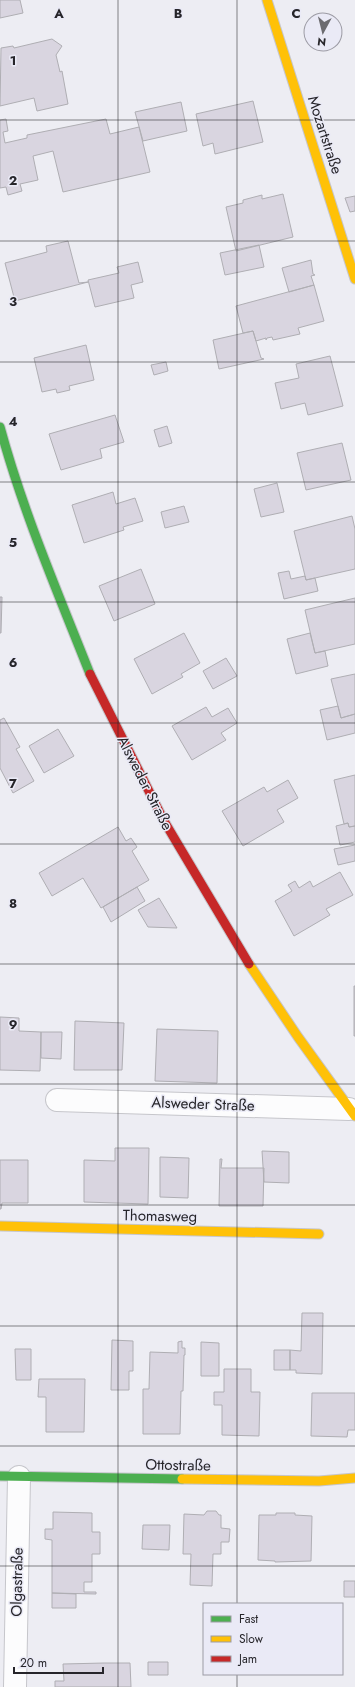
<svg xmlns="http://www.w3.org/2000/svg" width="355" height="1687" viewBox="0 0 355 1687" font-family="Jost,sans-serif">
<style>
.building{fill:#d9d5e0;stroke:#afaeb3}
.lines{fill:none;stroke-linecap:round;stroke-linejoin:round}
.street-casing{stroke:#c6c6cb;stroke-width:24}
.fast-casing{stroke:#c6c6cb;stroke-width:11}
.slow-casing{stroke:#c6c6cb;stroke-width:11}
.jam-casing{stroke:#c6c6cb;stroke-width:11}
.street{stroke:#fcfcfd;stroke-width:22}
.fast{stroke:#4caf50;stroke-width:9}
.slow{stroke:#ffc107;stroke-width:9}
.jam{stroke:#c62828;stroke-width:9}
.grid{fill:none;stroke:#26252a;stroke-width:1;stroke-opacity:0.55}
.labels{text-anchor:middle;stroke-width:3;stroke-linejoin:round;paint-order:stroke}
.street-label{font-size:15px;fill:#26252a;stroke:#eaeaf6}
.grid-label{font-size:13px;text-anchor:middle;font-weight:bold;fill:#26252a;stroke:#eaeaf6;stroke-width:3;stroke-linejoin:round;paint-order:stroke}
</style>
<rect width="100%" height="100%" fill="#ededf3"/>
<!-- building -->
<path class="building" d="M 0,0 L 20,0 L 23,13 L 0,18 Z
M 52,39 L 62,46 L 56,55 L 60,72 L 62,71 L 68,104 L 37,111 L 34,98 L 0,106 L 1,48 L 13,46 L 14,48 Z
M 253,101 L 263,142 L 215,154 L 213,143 L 203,146 L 196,114 Z
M 181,102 L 187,131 L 143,141 L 135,112 Z
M 6,119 L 8,131 L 3,132 L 5,143 L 27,138 L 27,135 L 106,119 L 110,134 L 139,127 L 150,172 L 63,192 L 53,151 L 33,156 L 38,180 L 20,184 L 22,191 L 8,195 L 6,187 L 0,188 L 0,120 Z
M 283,194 L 293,237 L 236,251 L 226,207 L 243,203 L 243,200 L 262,195 L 262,199 Z
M 355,196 L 355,211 L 350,212 L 345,198 Z
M 68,241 L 79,283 L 88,282 L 15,301 L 5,263 L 47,252 L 46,246 Z
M 259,245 L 264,267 L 225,275 L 220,253 Z
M 311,260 L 313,274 L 315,275 L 311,276 L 314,285 L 289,292 L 282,268 Z
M 138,262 L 143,282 L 131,285 L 134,298 L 95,307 L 88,280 L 119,273 L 117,267 Z
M 314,285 L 324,321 L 298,328 L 300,334 L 273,340 L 272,337 L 267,338 L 266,340 L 266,338 L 256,341 L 253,331 L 243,333 L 236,306 Z
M 253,331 L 261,358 L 264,359 L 219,369 L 213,340 Z
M 86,345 L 94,380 L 69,386 L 70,390 L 57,393 L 56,389 L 42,392 L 34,358 Z
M 330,356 L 343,406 L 308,415 L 305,403 L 281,409 L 275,383 L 299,378 L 296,364 Z
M 166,362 L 168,371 L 154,375 L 151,365 Z
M 115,415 L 124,442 L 100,449 L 102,458 L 61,470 L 49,434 Z
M 167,426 L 172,443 L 159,447 L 154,430 Z
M 342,443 L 351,480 L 306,490 L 297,453 Z
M 277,483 L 284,512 L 261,517 L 254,489 Z
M 113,492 L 116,504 L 135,498 L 143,521 L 123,527 L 124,530 L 84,543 L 72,505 Z
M 184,506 L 189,522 L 165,528 L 161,512 Z
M 352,516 L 355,529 L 355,569 L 306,580 L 294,531 Z
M 141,569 L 155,604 L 114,621 L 99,586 Z
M 289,571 L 291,579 L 305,576 L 306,580 L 315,578 L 318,591 L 284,599 L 278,573 Z
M 0,597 L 2,597 L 1,633 L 0,633 Z
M 355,598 L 355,644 L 315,653 L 305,610 Z
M 184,633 L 200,663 L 181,674 L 183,677 L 152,694 L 134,659 Z
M 310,633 L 315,653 L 325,651 L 328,666 L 296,674 L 287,639 Z
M 226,658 L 237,676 L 213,689 L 203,671 Z
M 355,674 L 355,714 L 341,718 L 331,679 Z
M 338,706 L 341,718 L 355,714 L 355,733 L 327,740 L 320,710 Z
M 206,707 L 212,717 L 228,708 L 237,723 L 221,733 L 226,740 L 192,760 L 172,726 Z
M 4,718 L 20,747 L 16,749 L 34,781 L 13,793 L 0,768 L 0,720 Z
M 58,729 L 74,756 L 44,773 L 29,746 Z
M 355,775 L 355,826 L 349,827 L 348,823 L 344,824 L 334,780 Z
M 288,780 L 298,798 L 277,810 L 284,822 L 243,846 L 222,811 L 264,787 L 267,792 Z
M 348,823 L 349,827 L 355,826 L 355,842 L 340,845 L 336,826 Z
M 118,827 L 126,841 L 131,838 L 137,847 L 132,851 L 149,880 L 101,908 L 83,878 L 52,896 L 39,873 Z
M 355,845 L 355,861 L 338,865 L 334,849 Z
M 340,872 L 353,895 L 326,909 L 330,915 L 294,936 L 275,901 L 292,891 L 288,885 L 295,881 L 299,888 L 310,881 L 313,887 Z
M 137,887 L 145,901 L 111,922 L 103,907 Z
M 159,898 L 177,928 L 148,927 L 138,910 Z
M 354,986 L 355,986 L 355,1036 L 354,1036 Z
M 0,1017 L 19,1018 L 19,1031 L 41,1032 L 40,1071 L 0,1070 Z
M 75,1021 L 124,1023 L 122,1070 L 74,1070 Z
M 157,1029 L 218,1031 L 217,1083 L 155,1081 Z
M 41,1032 L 62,1032 L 61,1059 L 41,1058 Z
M 115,1148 L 149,1148 L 148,1204 L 84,1202 L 84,1160 L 115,1161 Z
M 262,1151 L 289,1152 L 289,1183 L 264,1182 Z
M 160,1157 L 189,1158 L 188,1198 L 160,1197 Z
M 220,1159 L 222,1159 L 221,1168 L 264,1168 L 263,1206 L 219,1206 Z
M 0,1160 L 28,1160 L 28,1203 L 2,1203 L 1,1209 L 0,1209 Z
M 302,1313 L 323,1313 L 322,1374 L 296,1373 L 296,1370 L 290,1370 L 290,1350 L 301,1351 Z
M 112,1340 L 133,1341 L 133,1371 L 129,1371 L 129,1390 L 111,1390 Z
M 182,1341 L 182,1348 L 185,1348 L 185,1355 L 184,1355 L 183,1391 L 181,1391 L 180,1434 L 143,1434 L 143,1389 L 149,1389 L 150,1352 L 178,1353 L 178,1342 Z
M 201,1342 L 219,1343 L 219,1376 L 201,1376 Z
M 15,1349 L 31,1349 L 31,1380 L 16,1380 Z
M 274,1350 L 290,1350 L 290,1370 L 274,1370 Z
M 224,1369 L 251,1369 L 251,1392 L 260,1392 L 259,1436 L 222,1435 L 222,1405 L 214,1405 L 214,1392 L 224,1392 Z
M 39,1379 L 85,1379 L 84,1432 L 46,1432 L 46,1397 L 38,1397 Z
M 312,1393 L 355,1393 L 355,1430 L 348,1430 L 347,1437 L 311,1436 Z
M 207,1511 L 216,1511 L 219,1515 L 221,1515 L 221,1528 L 230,1529 L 229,1542 L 221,1542 L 221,1554 L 213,1554 L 212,1586 L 190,1585 L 191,1554 L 183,1554 L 184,1514 L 204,1515 Z
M 53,1512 L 92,1513 L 92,1532 L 100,1532 L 100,1554 L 92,1554 L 92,1582 L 84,1582 L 84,1592 L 96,1592 L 96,1594 L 52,1593 L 52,1540 L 45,1539 L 45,1529 L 53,1529 Z
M 276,1513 L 295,1513 L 295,1515 L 312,1516 L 311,1561 L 275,1562 L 275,1561 L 258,1560 L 259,1515 L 276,1515 Z
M 143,1525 L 170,1525 L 169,1550 L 142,1549 Z
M 344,1581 L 355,1581 L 355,1597 L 344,1597 Z
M 52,1593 L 76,1594 L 76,1608 L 52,1608 Z
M 148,1662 L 168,1662 L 168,1675 L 148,1675 Z
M 104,1663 L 130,1663 L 131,1687 L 55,1687 L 55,1681 L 64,1681 L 63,1664 Z"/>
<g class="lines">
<!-- street casing -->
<g class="street-casing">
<path id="street" d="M 57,1100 L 349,1109
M 15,1687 L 19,1477"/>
</g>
<!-- fast casing -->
<g class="fast-casing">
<path id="fast" d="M 0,427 C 23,512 58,593 90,674
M 0,1476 L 182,1479"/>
</g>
<!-- slow casing -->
<g class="slow-casing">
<path id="slow" d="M 267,0 L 355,279
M 249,964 L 298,1037 L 355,1116
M 0,1226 L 319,1234
M 182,1479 L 319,1481 L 355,1478"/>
</g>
<!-- jam casing -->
<g class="jam-casing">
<path id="jam" d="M 90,674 L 164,821 L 249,964"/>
</g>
<!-- street -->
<use href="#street" class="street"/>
<!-- fast -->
<use href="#fast" class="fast"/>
<!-- slow -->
<use href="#slow" class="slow"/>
<!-- jam -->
<use href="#jam" class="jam"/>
</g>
<!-- grid -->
<path class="grid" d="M 118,0 L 118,1687M 237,0 L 237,1604M 0,120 L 355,120M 0,241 L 355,241M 0,362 L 355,362M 0,482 L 355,482M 0,602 L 355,602M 0,723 L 355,723M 0,844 L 355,844M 0,964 L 355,964M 0,1084 L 355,1084M 0,1205 L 355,1205M 0,1326 L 355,1326M 0,1446 L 355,1446M 0,1566 L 355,1566M 237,1674 L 237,1687"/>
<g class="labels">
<!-- street labels -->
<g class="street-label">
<text transform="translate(325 135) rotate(72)" y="5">Mozartstraße</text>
<text transform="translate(145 783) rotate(63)" y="5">Alsweder Straße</text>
<text transform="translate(203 1104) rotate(2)" y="5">Alsweder Straße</text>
<text transform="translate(160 1216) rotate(1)" y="5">Thomasweg</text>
<text transform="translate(178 1465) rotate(1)" y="5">Ottostraße</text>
<text transform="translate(17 1582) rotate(-89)" y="5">Olgastraße</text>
</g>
</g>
<g class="grid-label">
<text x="59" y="18">A</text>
<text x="178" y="18">B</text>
<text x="296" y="18">C</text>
<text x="13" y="65">1</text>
<text x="13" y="185">2</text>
<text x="13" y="306">3</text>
<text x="13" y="426">4</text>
<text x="13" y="547">5</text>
<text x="13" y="667">6</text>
<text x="13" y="788">7</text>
<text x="13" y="908">8</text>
<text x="13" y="1029">9</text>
</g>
<!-- legend -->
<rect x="203" y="1603" width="140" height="72" fill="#eaeaf6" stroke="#9c9ba4"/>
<rect x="211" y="1616" width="20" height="6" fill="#4caf50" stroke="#9c9ba4"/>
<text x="239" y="1623" font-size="12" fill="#26252a">Fast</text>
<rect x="211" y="1636" width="20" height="6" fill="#ffc107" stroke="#9c9ba4"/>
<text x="239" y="1643" font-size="12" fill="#26252a">Slow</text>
<rect x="211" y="1656" width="20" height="6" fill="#c62828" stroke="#9c9ba4"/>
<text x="239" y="1663" font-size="12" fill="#26252a">Jam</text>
<!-- north arrow -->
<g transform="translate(323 32) rotate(187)"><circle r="19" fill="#eaeaf6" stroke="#9c9ba4"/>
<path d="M0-3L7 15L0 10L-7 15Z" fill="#6c6b70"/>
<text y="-6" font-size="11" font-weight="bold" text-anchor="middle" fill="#26252a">N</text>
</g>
<!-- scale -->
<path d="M14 1667v6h89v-6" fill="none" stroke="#26252a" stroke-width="2"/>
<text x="20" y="1667" font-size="12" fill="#26252a" stroke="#eaeaf6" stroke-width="3" paint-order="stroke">20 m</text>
</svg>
